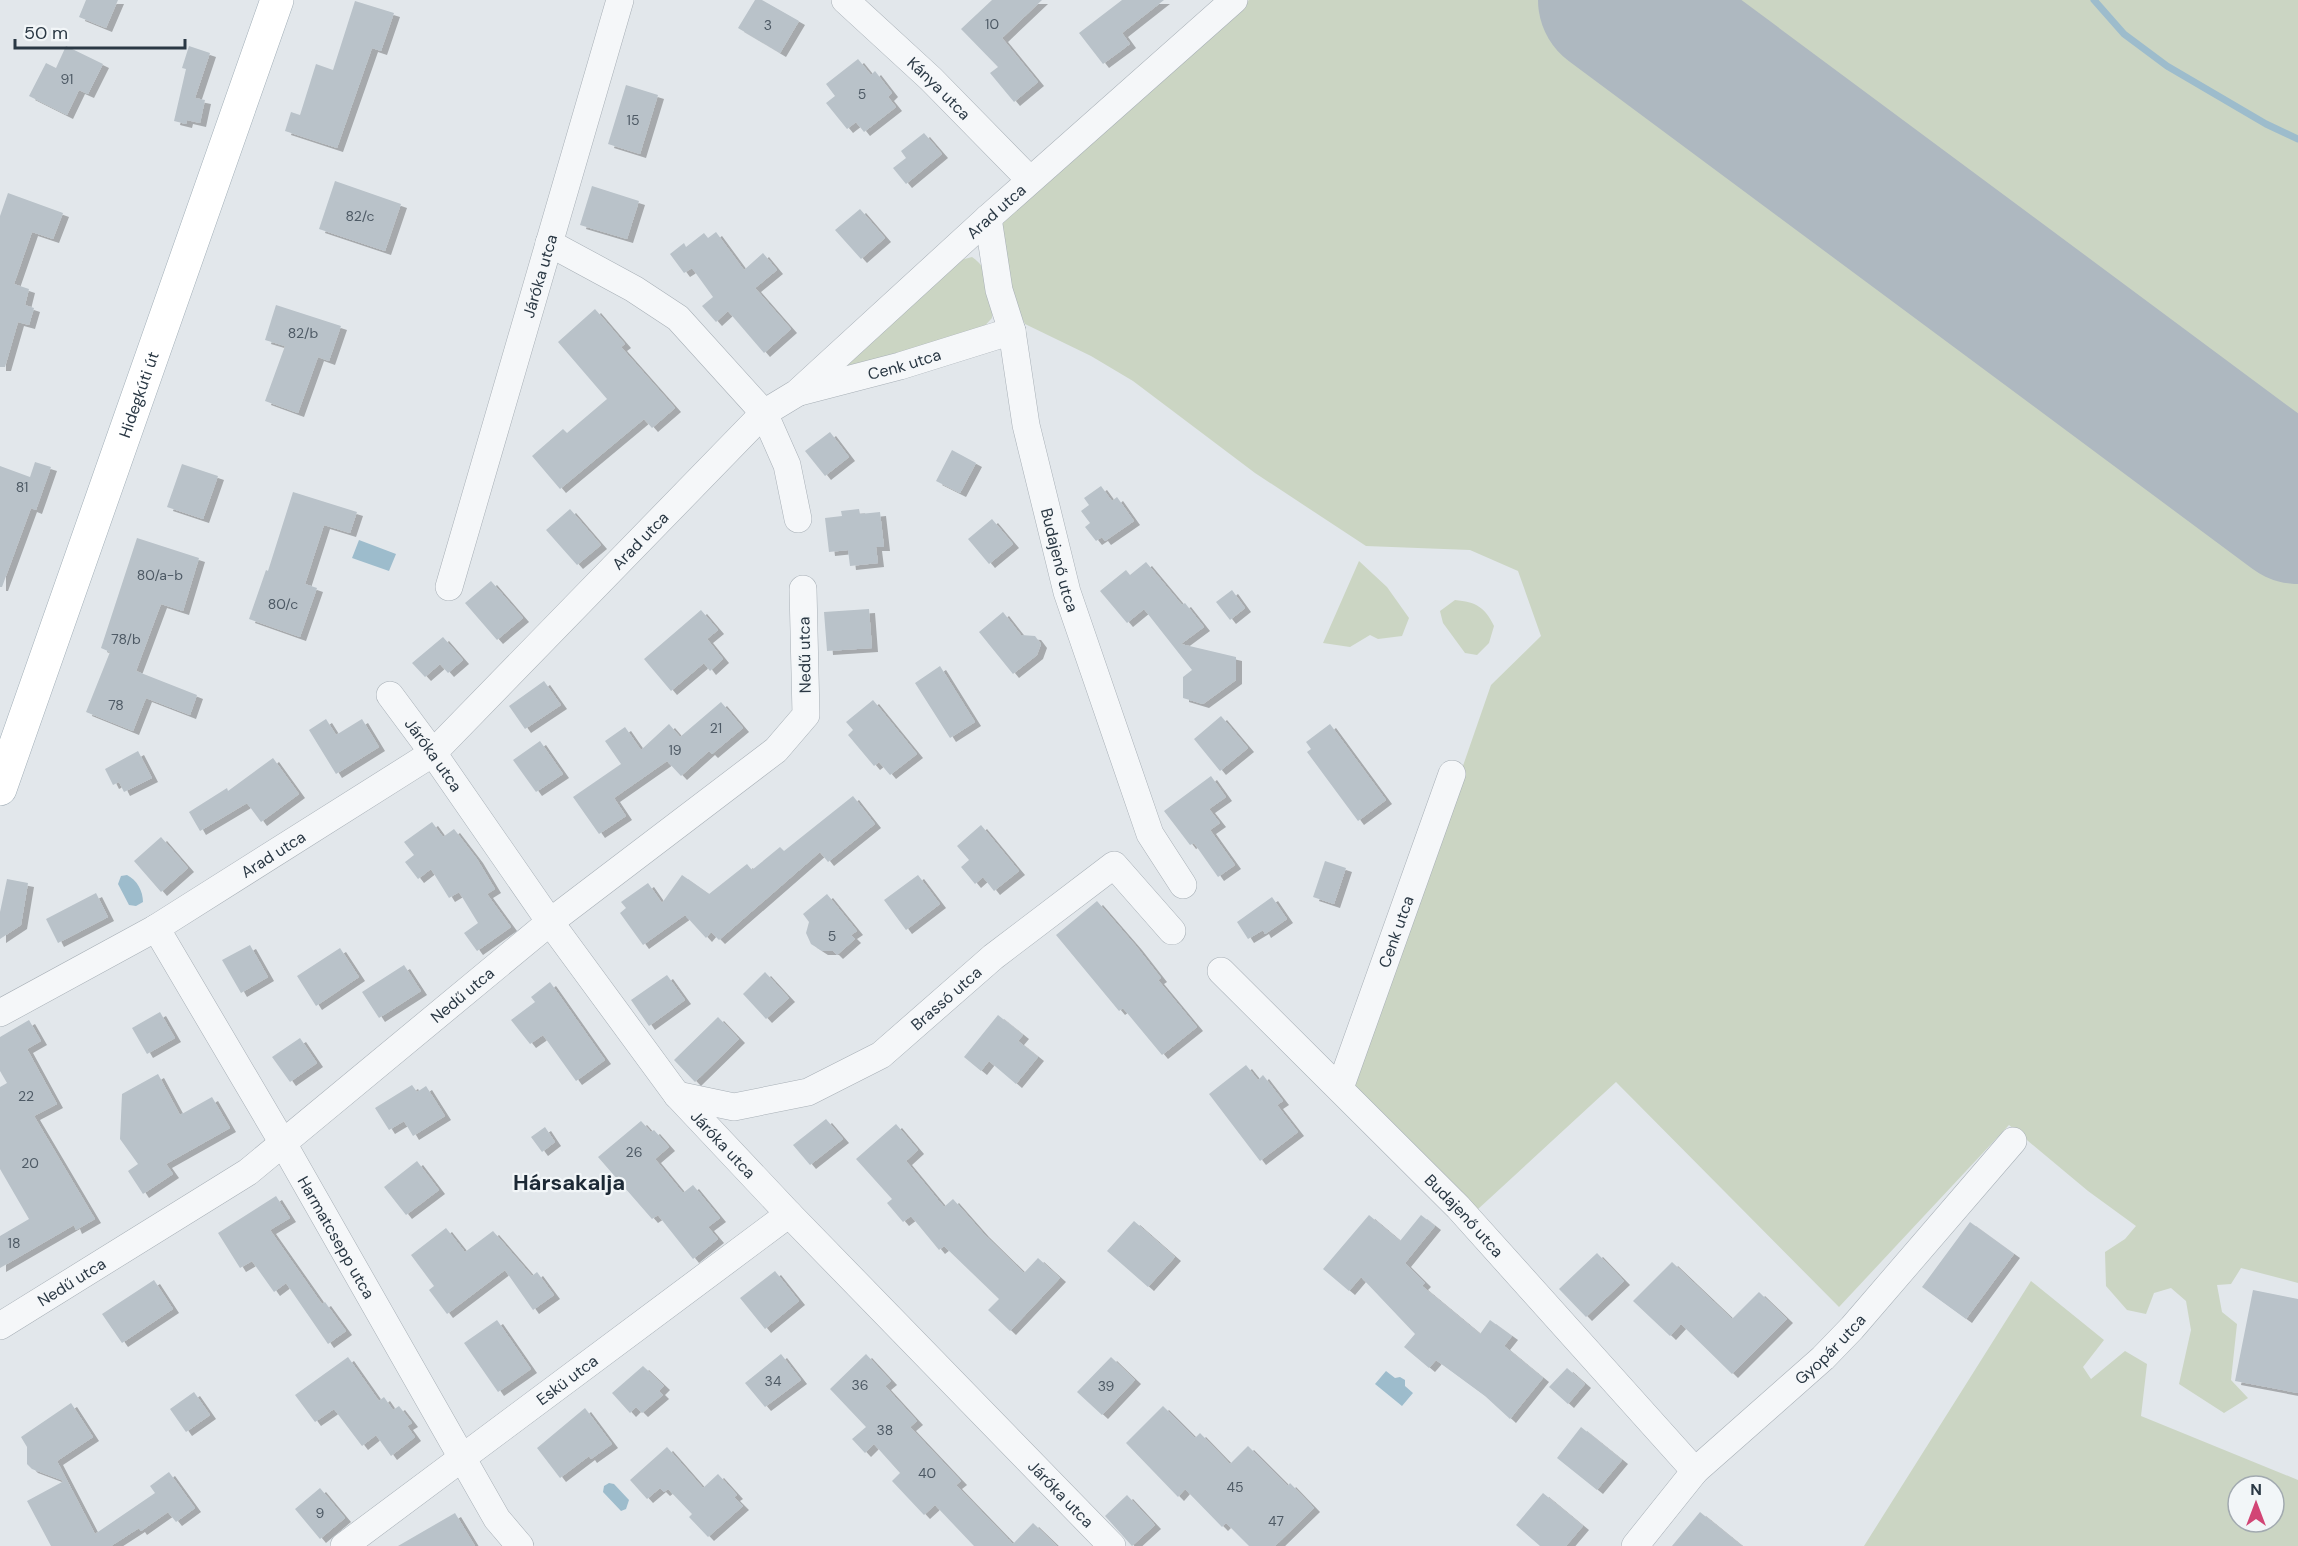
<svg xmlns="http://www.w3.org/2000/svg" width="2298" height="1546" viewBox="0 0 2298 1546" font-family="'DM Sans',sans-serif">
<style>
.green{fill:#cbd5c3;fill-rule:evenodd}
.water{fill:#9dbccc}
.lines{fill:none;stroke-linecap:round;stroke-linejoin:round}
.stream{stroke:#9dbccc;stroke-width:7}
.runway{stroke:#aeb8c0;stroke-width:152}
.building{fill:#b9c2c9;filter:url(#shadow)}
.minor-casing{stroke:#a7afb6;stroke-width:28}
.major-casing{stroke:#a1aeb7;stroke-width:34}
.minor{stroke:#f5f7f9;stroke-width:27}
.major{stroke:#fff;stroke-width:33}
.labels{text-anchor:middle;stroke-width:4.5;stroke-linejoin:round;paint-order:stroke}
.number-label{font-size:14px;fill:#4e5a65}
.street-label{font-size:16px;fill:#2a3844;stroke:#f2f6f8}
.district-label{font-size:22px;font-weight:bold;fill:#1c2935;stroke:#f2f6f8}
</style>
<defs>
<filter id="shadow"><feDropShadow dx="6" dy="4" stdDeviation="0" flood-color="#0004"/></filter>
</defs>
<rect width="100%" height="100%" fill="#e2e7eb"/>
<!-- green -->
<path class="green" d="M 1249,0 L 2298,0 L 2298,1283 L 2241,1268 L 2231,1284 L 2217,1285 L 2222,1312 L 2237,1324 L 2231,1380 L 2248,1398 L 2224,1413 L 2179,1384 L 2191,1330 L 2186,1301 L 2171,1288 L 2154,1293 L 2146,1314 L 2127,1310 L 2106,1286 L 2105,1252 L 2125,1239 L 2136,1226 L 2088,1191 L 2009,1125 L 1839,1307 L 1616,1082 L 1477,1210 L 1352,1086 L 1491,685 L 1541,636 L 1518,571 L 1470,550 L 1366,546 L 1255,473 L 1133,381 L 1091,356 L 1025,324 L 1009,291 L 998,220 Z
M 972,257 C 993,271 992,295 992,318 L 979,332 L 837,369 L 957,261 Z
M 1359,561 L 1387,587 L 1409,618 L 1402,636 L 1378,639 L 1370,635 L 1350,647 L 1323,643 Z
M 1455,600 C 1476,602 1485,607 1494,626 L 1489,643 L 1477,655 L 1465,653 L 1443,623 L 1440,611 Z
M 2031,1281 L 2104,1340 L 2083,1367 L 2091,1379 L 2125,1351 L 2147,1364 L 2141,1416 L 2298,1480 L 2298,1546 L 1864,1546 ZM 2238,1486 L 2274,1486 L 2274,1522 L 2238,1522 Z"/>
<!-- water -->
<path class="water" d="M 359,540 L 396,554 L 389,571 L 352,558 Z
M 127,875 C 137,880 143,891 143,902 L 136,906 L 129,905 L 118,884 L 121,876 Z
M 1386,1371 L 1395,1378 L 1400,1377 L 1405,1380 L 1405,1386 L 1413,1393 L 1402,1406 L 1375,1384 Z
M 609,1483 L 614,1484 L 629,1500 L 626,1509 L 621,1511 L 603,1492 L 604,1486 Z"/>
<g class="lines">
<!-- stream -->
<path class="stream" d="M 2094,0 L 2124,34 L 2167,66 L 2266,124 L 2298,139"/>
<!-- runway -->
<path class="runway" d="M 1614,0 L 2298,508"/>
</g>
<!-- building -->
<path class="building" d="M 86,0 L 118,0 L 106,28 L 79,17 Z
M 755,0 L 762,0 L 799,21 L 780,53 L 738,28 Z
M 992,0 L 1042,0 L 1002,38 L 1038,82 L 1014,102 L 990,73 L 998,67 L 961,29 Z
M 1122,0 L 1164,0 L 1122,33 L 1130,44 L 1103,64 L 1079,33 Z
M 355,1 L 394,13 L 381,51 L 372,48 L 337,148 L 285,131 L 291,112 L 300,115 L 316,64 L 333,70 Z
M 66,46 L 103,64 L 88,94 L 79,90 L 67,115 L 29,96 L 46,63 L 56,68 Z
M 189,46 L 210,53 L 195,98 L 205,100 L 200,123 L 187,120 L 186,124 L 174,121 L 186,69 L 182,68 Z
M 858,59 L 871,75 L 875,71 L 892,93 L 888,97 L 896,107 L 864,132 L 856,122 L 847,129 L 826,103 L 835,96 L 826,84 Z
M 626,85 L 658,95 L 640,154 L 608,144 Z
M 924,133 L 942,154 L 906,184 L 893,168 L 906,158 L 901,151 Z
M 335,181 L 401,204 L 385,251 L 319,229 Z
M 592,186 L 639,201 L 627,239 L 580,225 Z
M 8,193 L 63,213 L 53,239 L 32,232 L 14,284 L 29,289 L 25,305 L 34,308 L 29,325 L 18,322 L 5,367 L 0,367 L 0,216 Z
M 860,209 L 885,238 L 861,259 L 835,230 Z
M 716,232 L 744,270 L 763,253 L 777,270 L 755,288 L 791,329 L 764,353 L 728,311 L 716,322 L 702,306 L 713,297 L 692,268 L 684,273 L 670,254 L 684,243 L 686,247 L 704,233 L 708,238 Z
M 276,305 L 341,326 L 329,361 L 318,357 L 298,413 L 265,401 L 285,346 L 265,340 Z
M 595,309 L 625,344 L 621,347 L 675,408 L 652,428 L 644,419 L 560,489 L 532,456 L 563,429 L 567,433 L 607,399 L 558,342 Z
M 830,432 L 849,457 L 825,476 L 805,451 Z
M 952,450 L 976,463 L 960,493 L 936,481 Z
M 35,462 L 51,467 L 36,510 L 31,508 L 2,587 L 0,587 L 0,466 L 30,477 Z
M 182,464 L 218,476 L 203,519 L 167,507 Z
M 1101,486 L 1112,501 L 1117,497 L 1134,521 L 1105,541 L 1102,537 L 1096,541 L 1085,527 L 1090,523 L 1081,511 L 1089,505 L 1084,498 Z
M 293,492 L 357,512 L 350,533 L 324,525 L 305,584 L 317,588 L 300,637 L 249,619 L 266,570 L 268,571 Z
M 570,509 L 601,545 L 577,565 L 546,530 Z
M 859,509 L 860,514 L 880,512 L 884,547 L 876,547 L 878,563 L 850,566 L 848,550 L 829,552 L 825,518 L 842,516 L 841,511 Z
M 992,519 L 1013,544 L 989,564 L 968,539 Z
M 137,538 L 199,558 L 183,611 L 161,604 L 136,671 L 197,695 L 190,715 L 146,698 L 133,731 L 86,712 L 110,652 L 101,648 Z
M 1146,562 L 1182,605 L 1185,603 L 1204,627 L 1181,644 L 1236,657 L 1236,680 L 1203,704 L 1183,698 L 1183,677 L 1192,670 L 1144,609 L 1127,623 L 1100,591 L 1126,570 L 1130,575 Z
M 491,581 L 523,618 L 497,640 L 465,603 Z
M 1232,590 L 1245,608 L 1230,620 L 1216,602 Z
M 869,609 L 872,648 L 827,651 L 824,612 Z
M 701,610 L 718,630 L 707,639 L 723,659 L 710,671 L 704,663 L 671,691 L 644,659 Z
M 1003,612 L 1021,635 L 1035,636 L 1041,644 L 1037,655 L 1013,674 L 979,632 Z
M 443,637 L 463,660 L 448,673 L 440,664 L 425,677 L 412,663 Z
M 940,666 L 975,722 L 950,738 L 915,683 Z
M 544,681 L 561,705 L 525,729 L 509,706 Z
M 873,700 L 917,754 L 890,775 L 879,762 L 874,766 L 848,735 L 853,730 L 846,722 Z
M 721,702 L 743,728 L 712,754 L 709,751 L 681,776 L 667,761 L 614,798 L 626,816 L 599,834 L 573,797 L 621,764 L 605,741 L 625,727 L 641,750 L 669,724 L 680,737 Z
M 1221,716 L 1248,748 L 1220,771 L 1194,739 Z
M 326,719 L 336,735 L 362,719 L 379,747 L 336,774 L 309,730 Z
M 1330,724 L 1386,800 L 1358,821 L 1307,752 L 1311,749 L 1306,742 Z
M 540,741 L 563,774 L 536,792 L 513,760 Z
M 138,751 L 152,778 L 124,792 L 119,782 L 113,785 L 105,769 Z
M 273,758 L 299,794 L 261,822 L 247,803 L 200,831 L 189,812 L 227,788 L 228,791 Z
M 1211,776 L 1226,797 L 1209,809 L 1220,823 L 1210,830 L 1235,865 L 1218,877 L 1194,843 L 1190,845 L 1164,811 Z
M 853,796 L 875,824 L 828,862 L 820,852 L 719,940 L 711,932 L 706,938 L 685,915 L 643,945 L 620,913 L 626,908 L 621,902 L 648,883 L 662,903 L 682,875 L 709,894 L 747,864 L 752,870 L 780,847 L 784,851 Z
M 432,822 L 443,837 L 454,829 L 477,859 L 495,889 L 487,894 L 511,927 L 477,951 L 464,933 L 478,923 L 459,892 L 449,898 L 431,869 L 418,879 L 405,862 L 414,855 L 404,842 Z
M 981,825 L 1019,871 L 994,891 L 983,877 L 975,884 L 961,867 L 969,860 L 957,846 Z
M 161,837 L 188,868 L 161,892 L 134,861 Z
M 1325,861 L 1346,868 L 1334,904 L 1313,897 Z
M 918,875 L 940,904 L 906,930 L 884,900 Z
M 7,879 L 28,883 L 21,925 L 0,939 L 0,912 Z
M 96,893 L 108,917 L 58,943 L 46,919 Z
M 827,894 L 857,931 L 851,935 L 855,939 L 837,955 L 833,951 L 822,951 L 811,944 L 806,933 L 809,922 L 803,914 Z
M 1272,897 L 1287,919 L 1265,934 L 1263,930 L 1248,939 L 1237,922 Z
M 1097,901 L 1136,946 L 1161,978 L 1158,980 L 1197,1027 L 1162,1055 L 1123,1008 L 1119,1011 L 1056,935 Z
M 250,945 L 268,977 L 241,993 L 222,960 Z
M 340,948 L 359,977 L 316,1006 L 297,976 Z
M 404,965 L 421,991 L 379,1018 L 362,992 Z
M 765,972 L 789,998 L 766,1019 L 743,994 Z
M 667,975 L 685,1000 L 649,1026 L 631,1000 Z
M 550,982 L 605,1060 L 576,1081 L 543,1035 L 530,1044 L 511,1020 L 535,1002 L 531,997 Z
M 160,1012 L 175,1038 L 147,1054 L 132,1028 Z
M 998,1015 L 1023,1035 L 1018,1041 L 1038,1057 L 1016,1084 L 989,1061 L 981,1071 L 964,1057 Z
M 718,1017 L 739,1039 L 695,1082 L 674,1060 Z
M 29,1020 L 41,1041 L 27,1049 L 57,1104 L 34,1116 L 95,1219 L 76,1230 L 74,1225 L 0,1268 L 0,1236 L 29,1219 L 0,1169 L 0,1087 L 7,1083 L 0,1071 L 0,1037 Z
M 300,1038 L 317,1063 L 290,1082 L 272,1057 Z
M 1246,1065 L 1258,1080 L 1263,1075 L 1283,1101 L 1277,1105 L 1298,1132 L 1260,1161 L 1209,1094 Z
M 158,1074 L 180,1115 L 212,1097 L 230,1128 L 166,1164 L 173,1174 L 143,1194 L 128,1171 L 138,1164 L 120,1139 L 122,1094 Z
M 412,1085 L 417,1092 L 426,1086 L 445,1116 L 413,1136 L 404,1121 L 389,1130 L 375,1108 Z
M 826,1119 L 843,1139 L 810,1165 L 793,1145 Z
M 641,1121 L 651,1132 L 654,1130 L 669,1147 L 655,1159 L 683,1193 L 693,1185 L 720,1218 L 708,1227 L 718,1239 L 693,1259 L 658,1215 L 652,1219 L 598,1157 Z
M 896,1124 L 918,1150 L 906,1161 L 944,1207 L 953,1199 L 983,1233 L 1024,1273 L 1038,1258 L 1060,1278 L 1010,1331 L 988,1310 L 999,1299 L 944,1246 L 939,1250 L 911,1216 L 903,1222 L 887,1203 L 892,1199 L 856,1159 Z
M 545,1127 L 555,1142 L 542,1152 L 531,1137 Z
M 417,1161 L 439,1190 L 406,1215 L 384,1187 Z
M 276,1196 L 290,1218 L 270,1230 L 322,1304 L 325,1302 L 346,1331 L 328,1344 L 286,1283 L 274,1292 L 252,1261 L 240,1268 L 218,1233 Z
M 1369,1215 L 1400,1241 L 1421,1215 L 1435,1226 L 1405,1263 L 1425,1283 L 1422,1286 L 1480,1334 L 1490,1320 L 1512,1336 L 1504,1346 L 1543,1378 L 1510,1419 L 1485,1396 L 1436,1360 L 1429,1368 L 1404,1347 L 1415,1334 L 1361,1277 L 1349,1291 L 1323,1269 Z
M 1134,1221 L 1175,1257 L 1148,1287 L 1107,1251 Z
M 1970,1222 L 2014,1254 L 1966,1319 L 1922,1287 Z
M 446,1228 L 465,1252 L 493,1231 L 532,1276 L 537,1272 L 554,1295 L 533,1310 L 505,1270 L 447,1314 L 429,1290 L 434,1286 L 411,1255 Z
M 1597,1253 L 1624,1281 L 1586,1317 L 1559,1289 Z
M 1672,1262 L 1732,1319 L 1759,1292 L 1787,1319 L 1732,1374 L 1681,1324 L 1670,1336 L 1633,1301 Z
M 775,1271 L 799,1301 L 765,1329 L 740,1298 Z
M 154,1280 L 173,1309 L 122,1343 L 102,1314 Z
M 2253,1290 L 2298,1299 L 2298,1393 L 2235,1381 Z
M 497,1320 L 531,1369 L 498,1392 L 464,1343 Z
M 781,1354 L 801,1380 L 765,1407 L 745,1383 Z
M 866,1354 L 891,1381 L 885,1386 L 917,1421 L 910,1427 L 961,1481 L 956,1485 L 1013,1544 L 1033,1523 L 1057,1546 L 974,1546 L 935,1505 L 924,1515 L 892,1481 L 900,1473 L 874,1444 L 865,1453 L 852,1439 L 866,1427 L 830,1389 Z
M 348,1357 L 379,1401 L 384,1397 L 393,1410 L 399,1406 L 412,1423 L 407,1426 L 415,1437 L 391,1456 L 376,1435 L 362,1446 L 334,1409 L 315,1422 L 295,1395 Z
M 1111,1357 L 1135,1380 L 1102,1415 L 1077,1392 Z
M 643,1366 L 664,1386 L 659,1391 L 663,1395 L 642,1413 L 636,1407 L 630,1413 L 612,1393 Z
M 1567,1368 L 1585,1384 L 1568,1404 L 1549,1387 Z
M 194,1392 L 210,1415 L 186,1432 L 170,1409 Z
M 71,1403 L 93,1437 L 57,1461 L 95,1534 L 155,1493 L 150,1486 L 169,1472 L 195,1508 L 176,1522 L 168,1512 L 141,1531 L 139,1528 L 111,1546 L 51,1546 L 27,1501 L 64,1481 L 32,1469 L 27,1464 L 27,1447 L 21,1437 Z
M 1163,1406 L 1195,1438 L 1200,1433 L 1230,1464 L 1248,1446 L 1288,1486 L 1290,1483 L 1314,1508 L 1275,1546 L 1249,1546 L 1226,1523 L 1222,1527 L 1185,1489 L 1178,1497 L 1126,1443 Z
M 585,1408 L 612,1444 L 591,1459 L 589,1456 L 560,1478 L 537,1448 Z
M 1581,1427 L 1622,1460 L 1597,1490 L 1557,1458 Z
M 667,1447 L 703,1488 L 718,1474 L 737,1495 L 734,1497 L 743,1506 L 708,1537 L 689,1517 L 692,1514 L 668,1489 L 664,1492 L 660,1488 L 647,1499 L 630,1480 Z
M 320,1488 L 345,1518 L 320,1539 L 295,1509 Z
M 1543,1493 L 1583,1526 L 1566,1546 L 1540,1546 L 1516,1525 Z
M 1127,1495 L 1155,1525 L 1132,1546 L 1105,1516 Z
M 1700,1512 L 1742,1546 L 1672,1546 Z
M 455,1513 L 475,1546 L 398,1546 Z"/>
<g class="lines">
<!-- minor casing -->
<g class="minor-casing">
<g id="minor">
<path id="s1" d="M 845,0 L 931,79 L 1030,180"/>
<path id="s2" d="M 988,218 L 999,290 L 1012,331 L 1026,425 L 1067,592 L 1150,834 L 1183,885"/>
<path d="M 549,243 L 634,289 L 678,318 L 764,413 L 787,465 L 798,519"/>
<path id="s3" d="M 800,392 L 900,366 L 1012,331"/>
<path id="s4" d="M 449,587 L 620,0"/>
<path id="s5" d="M 390,695 L 433,753 L 550,922 L 677,1095 L 789,1214 L 1112,1546"/>
<path id="s6" d="M 156,928 L 284,1145 L 497,1519 L 520,1546"/>
<path id="s7" d="M 1221,971 L 1458,1207 L 1695,1471"/>
<path id="s8" d="M 0,1013 L 156,928 L 433,753 L 764,413 L 797,393 L 988,218 L 1234,0"/>
<path id="s9" d="M 1340,1088 L 1452,774"/>
<path id="s10" d="M 677,1095 L 734,1107 L 808,1092 L 881,1055 L 993,957 L 1114,865 L 1172,931"/>
<path id="s11" d="M 0,1326 L 248,1172 L 550,922 L 776,750 L 806,715 L 803,589"/>
<path id="s12" d="M 344,1546 L 789,1214"/>
<path id="s13" d="M 1635,1546 L 1695,1471 L 1823,1358 L 1852,1328 L 2013,1141"/>
</g>
</g>
<!-- major casing -->
<g class="major-casing">
<g id="major">
<path id="s14" d="M 0,789 L 277,0"/>
</g>
</g>
<!-- minor -->
<use href="#minor" class="minor"/>
<!-- major -->
<use href="#major" class="major"/>
</g>
<g class="labels">
<!-- number labels -->
<g class="number-label">
<text x="992" y="29">10</text>
<text x="768" y="30">3</text>
<text x="67" y="84">91</text>
<text x="862" y="99">5</text>
<text x="633" y="125">15</text>
<text x="360" y="221">82/c</text>
<text x="303" y="338">82/b</text>
<text x="22" y="492">81</text>
<text x="160" y="580">80/a-b</text>
<text x="283" y="609">80/c</text>
<text x="126" y="644">78/b</text>
<text x="116" y="710">78</text>
<text x="716" y="733">21</text>
<text x="675" y="755">19</text>
<text x="832" y="941">5</text>
<text x="26" y="1101">22</text>
<text x="634" y="1157">26</text>
<text x="30" y="1168">20</text>
<text x="14" y="1248">18</text>
<text x="773" y="1386">34</text>
<text x="860" y="1390">36</text>
<text x="1106" y="1391">39</text>
<text x="885" y="1435">38</text>
<text x="927" y="1478">40</text>
<text x="1235" y="1492">45</text>
<text x="320" y="1518">9</text>
<text x="1276" y="1526">47</text>
</g>
<!-- street labels -->
<g class="street-label">
<text dy="6" stroke="none"><textPath href="#s1" startOffset="129">Kánya utca</textPath></text>
<text dy="6" stroke="none"><textPath href="#s8" startOffset="1288">Arad utca</textPath></text>
<text dy="6" stroke="none"><textPath href="#s4" startOffset="324">Járóka utca</textPath></text>
<text dy="6" stroke="none"><textPath href="#s3" startOffset="108">Cenk utca</textPath></text>
<text dy="6" stroke="none"><textPath href="#s14" startOffset="418">Hidegkúti út</textPath></text>
<text dy="6" stroke="none"><textPath href="#s8" startOffset="802">Arad utca</textPath></text>
<text dy="6" stroke="none"><textPath href="#s2" startOffset="350">Budajenő utca</textPath></text>
<text transform="translate(804 655) rotate(-91)" y="6">Nedű utca</text>
<text dy="6" stroke="none"><textPath href="#s5" startOffset="74">Járóka utca</textPath></text>
<text dy="6" stroke="none"><textPath href="#s8" startOffset="316">Arad utca</textPath></text>
<text dy="6" stroke="none"><textPath href="#s9" startOffset="166">Cenk utca</textPath></text>
<text dy="6" stroke="none"><textPath href="#s11" startOffset="570">Nedű utca</textPath></text>
<text dy="6" stroke="none"><textPath href="#s10" startOffset="302">Brassó utca</textPath></text>
<text dy="6" stroke="none"><textPath href="#s5" startOffset="560">Járóka utca</textPath></text>
<text dy="6" stroke="none"><textPath href="#s7" startOffset="345">Budajenő utca</textPath></text>
<text dy="6" stroke="none"><textPath href="#s6" startOffset="358">Harmatcsepp utca</textPath></text>
<text dy="6" stroke="none"><textPath href="#s11" startOffset="84">Nedű utca</textPath></text>
<text dy="6" stroke="none"><textPath href="#s13" startOffset="278">Gyopár utca</textPath></text>
<text dy="6" stroke="none"><textPath href="#s12" startOffset="278">Eskü utca</textPath></text>
<text dy="6" stroke="none"><textPath href="#s5" startOffset="1046">Járóka utca</textPath></text>
</g>
<!-- district labels -->
<g class="district-label">
<text x="569" y="1190">Hársakalja</text>
</g>
</g>
<!-- north arrow -->
<g transform="translate(2256 1504)"><circle r="28" fill="#f2f6f8" stroke="#a2aab0" stroke-width="1.5"/>
<path d="M0-4.5L10 22L0 15L-10 22Z" fill="#d24575"/>
<text y="-9" font-size="16" font-weight="bold" text-anchor="middle" fill="#2a3844">N</text>
</g>
<!-- scale -->
<path d="M15 39v9h170v-9" fill="none" stroke="#2a3844" stroke-width="3"/>
<text x="24" y="39" font-size="18" fill="#2a3844" stroke="#f2f6f8" stroke-width="4.5" paint-order="stroke">50 m</text>
</svg>
